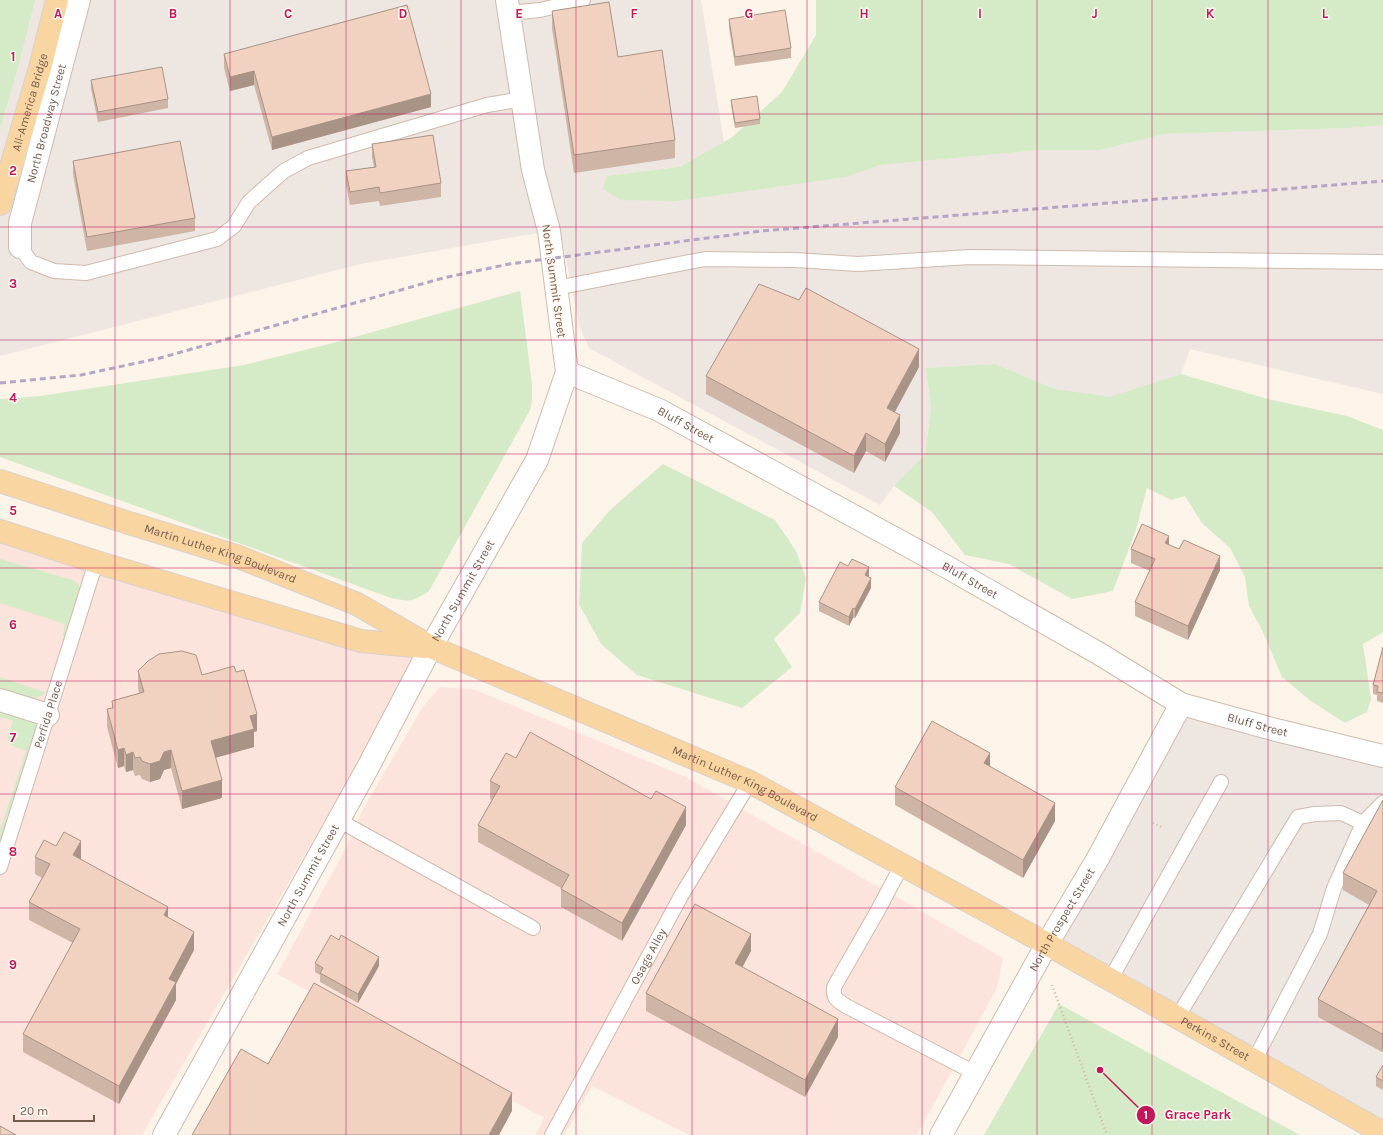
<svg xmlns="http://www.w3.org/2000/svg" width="1383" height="1135" viewBox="0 0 1383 1135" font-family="Karla,sans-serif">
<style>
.commercial{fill:#fce4dc}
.industrial{fill:#ede6e1}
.green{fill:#d5eac6}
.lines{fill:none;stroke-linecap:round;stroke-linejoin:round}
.service-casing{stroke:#cebbae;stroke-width:16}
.minor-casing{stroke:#cebbae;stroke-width:24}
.primary-casing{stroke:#d9d1cd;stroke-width:24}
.path{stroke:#d7b5a2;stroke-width:2.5;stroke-dasharray:1 3;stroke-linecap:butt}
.service{stroke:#fff;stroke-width:14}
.minor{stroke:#fff;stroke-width:22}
.primary{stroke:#f9d6a1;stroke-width:22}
.rail{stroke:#b6a5c6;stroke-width:3;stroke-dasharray:6 4;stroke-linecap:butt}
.wall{fill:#cfb5a5}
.shaded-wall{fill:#a99386}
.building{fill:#f1d2c0;stroke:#a99386}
.grid{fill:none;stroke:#c2185b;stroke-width:1;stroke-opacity:0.55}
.labels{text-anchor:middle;stroke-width:3;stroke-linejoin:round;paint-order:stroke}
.street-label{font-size:12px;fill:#765a4c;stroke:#fff8ee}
.grid-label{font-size:13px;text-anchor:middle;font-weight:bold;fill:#c2185b;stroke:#fff8ee;stroke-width:3;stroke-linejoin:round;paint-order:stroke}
.leader{fill:none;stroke:#c2185b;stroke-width:1.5}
.callout-dot{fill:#c2185b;stroke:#fff8ee;stroke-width:1.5}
.mark-label{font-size:12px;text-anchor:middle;font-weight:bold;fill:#fff}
.callout-label{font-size:13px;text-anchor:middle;font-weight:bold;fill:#c2185b;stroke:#fff8ee;stroke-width:3;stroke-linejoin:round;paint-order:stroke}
</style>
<rect width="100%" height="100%" fill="#fcf4e8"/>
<!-- commercial -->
<path class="commercial" d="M 0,538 L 422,653 L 142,1135 L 0,1135 Z
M 440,687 L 473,689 L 686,777 L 1003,958 L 997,988 L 917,1135 L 689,1135 L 592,1086 L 564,1135 L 535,1135 L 544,1118 L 277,974 L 346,848 L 362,811 L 422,708 Z"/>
<!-- industrial -->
<path class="industrial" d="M 0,0 L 507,0 L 549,231 L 361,264 L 0,356 Z
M 513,0 L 701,0 L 724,142 L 679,167 L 607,176 L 677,201 L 845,177 L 880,165 L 1040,150 L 1100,150 L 1165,134 L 1349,128 L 1383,125 L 1383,394 L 1190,349 L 1181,374 L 1110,398 L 1055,389 L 995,364 L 926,368 L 931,408 L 925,454 L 894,486 L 880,505 L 589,348 L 580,328 L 556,210 L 538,170 Z
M 1185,716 L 1383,766 L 1383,1121 L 1063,939 Z"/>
<!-- green -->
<path class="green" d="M 0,0 L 35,0 L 20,60 L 0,129 Z
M 816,0 L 1383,0 L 1383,125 L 1349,128 L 1165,134 L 1100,150 L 1040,150 L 880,165 L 846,177 L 677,201 L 620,200 L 603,189 L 607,176 L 679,167 L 731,138 L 782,92 L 816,35 Z
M 520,291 L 532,384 L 532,401 L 530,410 L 429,591 C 411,602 412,602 391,598 L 0,457 L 0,399 L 40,396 L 244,365 L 333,343 Z
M 995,364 L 1055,389 L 1110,397 L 1181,374 L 1272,400 L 1347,416 L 1383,430 L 1383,632 L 1363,644 L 1371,699 L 1367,712 L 1345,723 L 1311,701 L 1282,677 L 1262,630 L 1249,606 L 1245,577 L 1230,548 L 1202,523 L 1185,496 L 1171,500 L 1147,488 L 1136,530 L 1113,591 L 1072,599 L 1009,564 L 965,555 L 932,512 L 894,486 L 925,454 L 931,408 L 926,368 Z
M 663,464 L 775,520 L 796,551 L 806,578 L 800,613 L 774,639 L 792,667 L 742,708 L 637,675 L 601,644 L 579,604 L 582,543 L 610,510 Z
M 0,559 L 73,580 L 79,585 L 80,590 L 64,641 L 63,635 L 65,624 L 0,603 Z
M 0,677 L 44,692 L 47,690 L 42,696 L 31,698 L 0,688 Z
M 0,709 L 32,720 L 37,727 L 0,841 L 0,830 L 26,751 L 13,746 L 8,743 L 8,736 L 13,721 L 0,717 Z
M 1059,1004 L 1300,1135 L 984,1135 Z"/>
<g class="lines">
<!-- service casing -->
<g class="service-casing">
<g id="service">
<path d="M 509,13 L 540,10 L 583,0"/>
<path d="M 20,247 L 31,262 L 54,271 L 86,273 L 217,239 L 234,226 L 249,202 L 268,185 L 284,171 L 308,158 L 487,105 L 522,99"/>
<path d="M 556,288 L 705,259 L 795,260 L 858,264 L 970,257 L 1383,262"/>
<path d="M 338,820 L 533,928"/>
<path d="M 1363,823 L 1383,803"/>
<path d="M 902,865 L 877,912 L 834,987 C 833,999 837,1000 846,1006 L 975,1073"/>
<path id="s1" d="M 0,867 L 96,562"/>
<path d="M 1110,980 L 1221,782"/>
<path d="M 1177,1018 L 1298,817 L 1315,814 L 1341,813 L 1363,823 L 1334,888 L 1320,934 L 1254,1061"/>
<path id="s2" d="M 552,1135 L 681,896 L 750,782"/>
</g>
</g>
<!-- minor casing -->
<g class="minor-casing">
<g id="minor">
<path id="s3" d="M 20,247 L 20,223 L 79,0"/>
<path id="s4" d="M 567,372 L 659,410 L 947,567 L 1098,653 L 1181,704 L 1276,730 L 1383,756"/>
<path d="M 0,700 L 48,715"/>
<path id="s5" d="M 164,1135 L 367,769 L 431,647 L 537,460 L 567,372 L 549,231 L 533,170 L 507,0"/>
<path id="s6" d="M 941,1135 L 1047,944 L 1097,860 L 1181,704"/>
</g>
</g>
<!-- primary casing -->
<g class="primary-casing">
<g id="primary">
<path id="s7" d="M 0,204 L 40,68 L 57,0"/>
<path id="s8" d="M 0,481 L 113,518 L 236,556 L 357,604 L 431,647 L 750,782 L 1047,944 L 1383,1133"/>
<path d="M 0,531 L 96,562 L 361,641 L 424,647"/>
</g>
</g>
<!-- path -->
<path class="path" d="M 1153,823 L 1161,827
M 1052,985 L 1107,1135"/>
<!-- service -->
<use href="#service" class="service"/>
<!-- minor -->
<use href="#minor" class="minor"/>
<!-- primary -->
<use href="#primary" class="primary"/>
<!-- rail -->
<path class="rail" d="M 0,383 L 81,375 L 160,358 L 443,278 L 509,264 L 761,231 L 1383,181"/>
</g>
<!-- wall -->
<path class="wall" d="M 552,11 L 618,57 L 675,140 L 675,158 L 574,173 L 552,28 Z
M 729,19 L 791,48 L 791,58 L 735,66 L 729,28 Z
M 224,54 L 431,107 L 272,150 L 254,85 L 230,91 L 224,68 Z
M 91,80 L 168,99 L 168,108 L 98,122 L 91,89 Z
M 731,100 L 760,119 L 760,124 L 735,128 L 731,105 Z
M 372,144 L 441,183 L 441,197 L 380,206 L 379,201 L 350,205 L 346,185 L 346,171 L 374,167 L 372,158 Z
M 73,161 L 195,218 L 195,231 L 87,251 L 73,174 Z
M 919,367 L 895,412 L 900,433 L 885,462 L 866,451 L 854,473 L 706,394 L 706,376 Z
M 1169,545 L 1220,570 L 1188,640 L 1135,616 L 1135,602 L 1150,571 L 1131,563 L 1131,549 Z
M 869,576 L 868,577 L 871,588 L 855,618 L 853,618 L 849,626 L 819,611 L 819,602 Z
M 1383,647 L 1383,703 L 1377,701 L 1377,695 L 1373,694 L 1373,685 Z
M 138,671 L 202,675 L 236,672 L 257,731 L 254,732 L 254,747 L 215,758 L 222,798 L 182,809 L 171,768 L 164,770 L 160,779 L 150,782 L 142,779 L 140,775 L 135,776 L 133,770 L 126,772 L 124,766 L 118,768 L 107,727 L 107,709 L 112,708 L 112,701 L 139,693 L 138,688 Z
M 516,758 L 686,825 L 622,941 L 561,907 L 561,888 L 478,842 L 478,825 L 492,800 L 490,799 L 490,781 Z
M 895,787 L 1055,821 L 1023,878 L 895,805 Z
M 1383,800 L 1383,1049 L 1382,1052 L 1318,1017 L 1318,999 L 1369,905 L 1343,890 L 1343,873 Z
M 35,857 L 81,859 L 80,859 L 168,918 L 194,950 L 176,984 L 176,1000 L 119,1104 L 23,1052 L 23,1034 L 73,943 L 29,920 L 29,902 L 42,878 L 35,874 Z
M 751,951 L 742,967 L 838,1037 L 805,1097 L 646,1011 L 646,993 Z
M 315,963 L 379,966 L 358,1003 L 320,982 L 320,975 L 315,972 Z
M 1383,1065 L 1383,1090 L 1376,1086 L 1376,1077 Z"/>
<!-- shaded-wall -->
<path class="shaded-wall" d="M 254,71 L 254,85 L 230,91 L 230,77 Z
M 431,94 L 431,107 L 272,150 L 272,137 Z
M 919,349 L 919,367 L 887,426 L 887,408 Z
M 900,415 L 900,433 L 885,462 L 885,444 Z
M 866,433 L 866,451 L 854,473 L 854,456 Z
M 1169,536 L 1169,549 L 1165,543 Z
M 1220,556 L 1220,570 L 1188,640 L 1188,626 Z
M 869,567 L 869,576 L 865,585 L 865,575 Z
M 871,578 L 871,588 L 855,618 L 855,609 Z
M 853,608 L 853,618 L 849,626 L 849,617 Z
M 257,714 L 257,731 L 254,732 L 254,747 L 211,759 L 211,741 L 250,716 Z
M 124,748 L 124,766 L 118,768 L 118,750 Z
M 171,750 L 171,768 L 164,770 L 160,779 L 150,782 L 150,764 L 164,752 Z
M 133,752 L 133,770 L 126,772 L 126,755 Z
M 990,753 L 990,771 L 984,763 Z
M 222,780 L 222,798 L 182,809 L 182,791 Z
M 1055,803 L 1055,821 L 1023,878 L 1023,860 Z
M 686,807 L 686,825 L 622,941 L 622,923 Z
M 81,841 L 81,859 L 73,873 L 73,855 Z
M 168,907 L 168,924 L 164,915 Z
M 194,932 L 194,950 L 176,984 L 176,1000 L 119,1104 L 119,1086 L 169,979 Z
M 751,934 L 751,951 L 735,981 L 735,963 Z
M 379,957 L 379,966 L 358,1003 L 358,994 Z
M 838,1019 L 838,1037 L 805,1097 L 805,1080 Z
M 1383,1032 L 1383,1049 L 1382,1052 L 1382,1034 Z
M 512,1093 L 512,1111 L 499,1135 L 489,1135 Z"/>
<!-- building -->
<path class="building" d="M 609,2 L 618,57 L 662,50 L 675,140 L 574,155 L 552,11 Z
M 407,5 L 431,94 L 272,137 L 254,71 L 230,77 L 224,54 Z
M 785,10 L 791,48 L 735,57 L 729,19 Z
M 162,67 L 168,99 L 98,112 L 91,80 Z
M 757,96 L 760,119 L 735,123 L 731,100 Z
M 433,135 L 441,183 L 380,193 L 379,187 L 350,192 L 346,171 L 376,167 L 372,144 Z
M 180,141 L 195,218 L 87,237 L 73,161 Z
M 759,284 L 799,300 L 806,288 L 919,349 L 887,408 L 900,415 L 885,444 L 866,433 L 854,456 L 706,376 Z
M 1142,524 L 1169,536 L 1165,543 L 1179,549 L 1184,540 L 1220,556 L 1188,626 L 1135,602 L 1155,559 L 1131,549 Z
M 852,559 L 869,567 L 865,575 L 871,578 L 855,609 L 853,608 L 849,617 L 819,602 L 840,562 L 848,566 Z
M 1383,647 L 1383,693 L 1377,692 L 1378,686 L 1373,685 Z
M 182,651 L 196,655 L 202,675 L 234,666 L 236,672 L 244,670 L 257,714 L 250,716 L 254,729 L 211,741 L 222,780 L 182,791 L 171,750 L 164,752 L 160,761 L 150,764 L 142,761 L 140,757 L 135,758 L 133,752 L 126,755 L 124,748 L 118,750 L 107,709 L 113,708 L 112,701 L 144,692 L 138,671 L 148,661 L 159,654 Z
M 932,721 L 990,753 L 984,763 L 1055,803 L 1023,860 L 895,787 Z
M 530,732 L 651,799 L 656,791 L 686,807 L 622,923 L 561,889 L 569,875 L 478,825 L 500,786 L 490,781 L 506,753 L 516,758 Z
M 1383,800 L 1383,1032 L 1382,1034 L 1318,999 L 1377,891 L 1343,873 Z
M 64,832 L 81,841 L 73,855 L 168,907 L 164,915 L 194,932 L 169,979 L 176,982 L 119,1086 L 23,1034 L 80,929 L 29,902 L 50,864 L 35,857 L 44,840 L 56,846 Z
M 695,904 L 751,934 L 735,963 L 838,1019 L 805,1080 L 646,993 Z
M 331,935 L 339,940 L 341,935 L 379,957 L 358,994 L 320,973 L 323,968 L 315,963 Z
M 314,983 L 512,1093 L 489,1135 L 192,1135 L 241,1049 L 268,1064 Z
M 1383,1065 L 1383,1081 L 1376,1077 Z
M 0,1126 L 16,1135 L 0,1135 Z"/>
<!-- grid -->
<path class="grid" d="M 115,0 L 115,1135M 230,0 L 230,1135M 346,0 L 346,1135M 461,0 L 461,1135M 576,0 L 576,1135M 692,0 L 692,1135M 807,0 L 807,1135M 922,0 L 922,1135M 1037,0 L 1037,1135M 1152,0 L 1152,1135M 1268,0 L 1268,1135M 0,114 L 1383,114M 0,227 L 1383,227M 0,340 L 1383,340M 0,454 L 1383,454M 0,568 L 1383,568M 0,681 L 1383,681M 0,794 L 1383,794M 0,908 L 1383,908M 0,1022 L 1383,1022"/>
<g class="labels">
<!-- street labels -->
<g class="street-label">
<text dy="4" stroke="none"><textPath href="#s7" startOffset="106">All-America Bridge</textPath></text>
<text dy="4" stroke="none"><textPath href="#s3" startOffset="127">North Broadway Street</textPath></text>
<text transform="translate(554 281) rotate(82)" y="4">North Summit Street</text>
<text dy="4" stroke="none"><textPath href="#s4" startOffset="130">Bluff Street</textPath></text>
<text dy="4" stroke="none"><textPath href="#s8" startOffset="232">Martin Luther King Boulevard</textPath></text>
<text dy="4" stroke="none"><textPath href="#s4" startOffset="454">Bluff Street</textPath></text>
<text dy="4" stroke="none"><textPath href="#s5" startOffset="621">North Summit Street</textPath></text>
<text dy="4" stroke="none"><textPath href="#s1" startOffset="160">Perfida Place</textPath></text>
<text dy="4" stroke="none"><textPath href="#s4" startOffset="778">Bluff Street</textPath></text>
<text dy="4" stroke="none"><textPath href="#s8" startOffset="806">Martin Luther King Boulevard</textPath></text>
<text dy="4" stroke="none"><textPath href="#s5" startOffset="297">North Summit Street</textPath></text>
<text dy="4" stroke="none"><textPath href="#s6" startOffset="247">North Prospect Street</textPath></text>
<text dy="4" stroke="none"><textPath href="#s2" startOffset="203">Osage Alley</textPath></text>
<text dy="4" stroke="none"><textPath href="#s8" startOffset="1341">Perkins Street</textPath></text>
</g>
</g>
<g class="grid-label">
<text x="58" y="18">A</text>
<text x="173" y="18">B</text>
<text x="288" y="18">C</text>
<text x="403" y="18">D</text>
<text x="519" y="18">E</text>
<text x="634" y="18">F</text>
<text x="749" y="18">G</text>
<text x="864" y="18">H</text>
<text x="980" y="18">I</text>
<text x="1095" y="18">J</text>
<text x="1210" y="18">K</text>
<text x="1325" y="18">L</text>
<text x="13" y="61">1</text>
<text x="13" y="175">2</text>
<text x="13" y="288">3</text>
<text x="13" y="402">4</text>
<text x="13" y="515">5</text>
<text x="13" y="629">6</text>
<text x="13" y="742">7</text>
<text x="13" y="856">8</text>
<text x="13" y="969">9</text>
</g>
<!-- callouts -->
<path class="leader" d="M1100 1070L1146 1115"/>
<g class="callout-dot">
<circle cx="1100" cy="1070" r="4"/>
<circle cx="1146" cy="1115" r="10"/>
</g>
<g class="mark-label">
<text x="1146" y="1119">1</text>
</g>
<g class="callout-label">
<text x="1198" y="1119">Grace Park</text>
</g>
<!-- scale -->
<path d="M14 1115v6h80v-6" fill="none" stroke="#765a4c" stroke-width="2"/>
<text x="20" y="1115" font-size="12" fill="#765a4c" stroke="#fff8ee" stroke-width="3" paint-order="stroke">20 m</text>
</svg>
